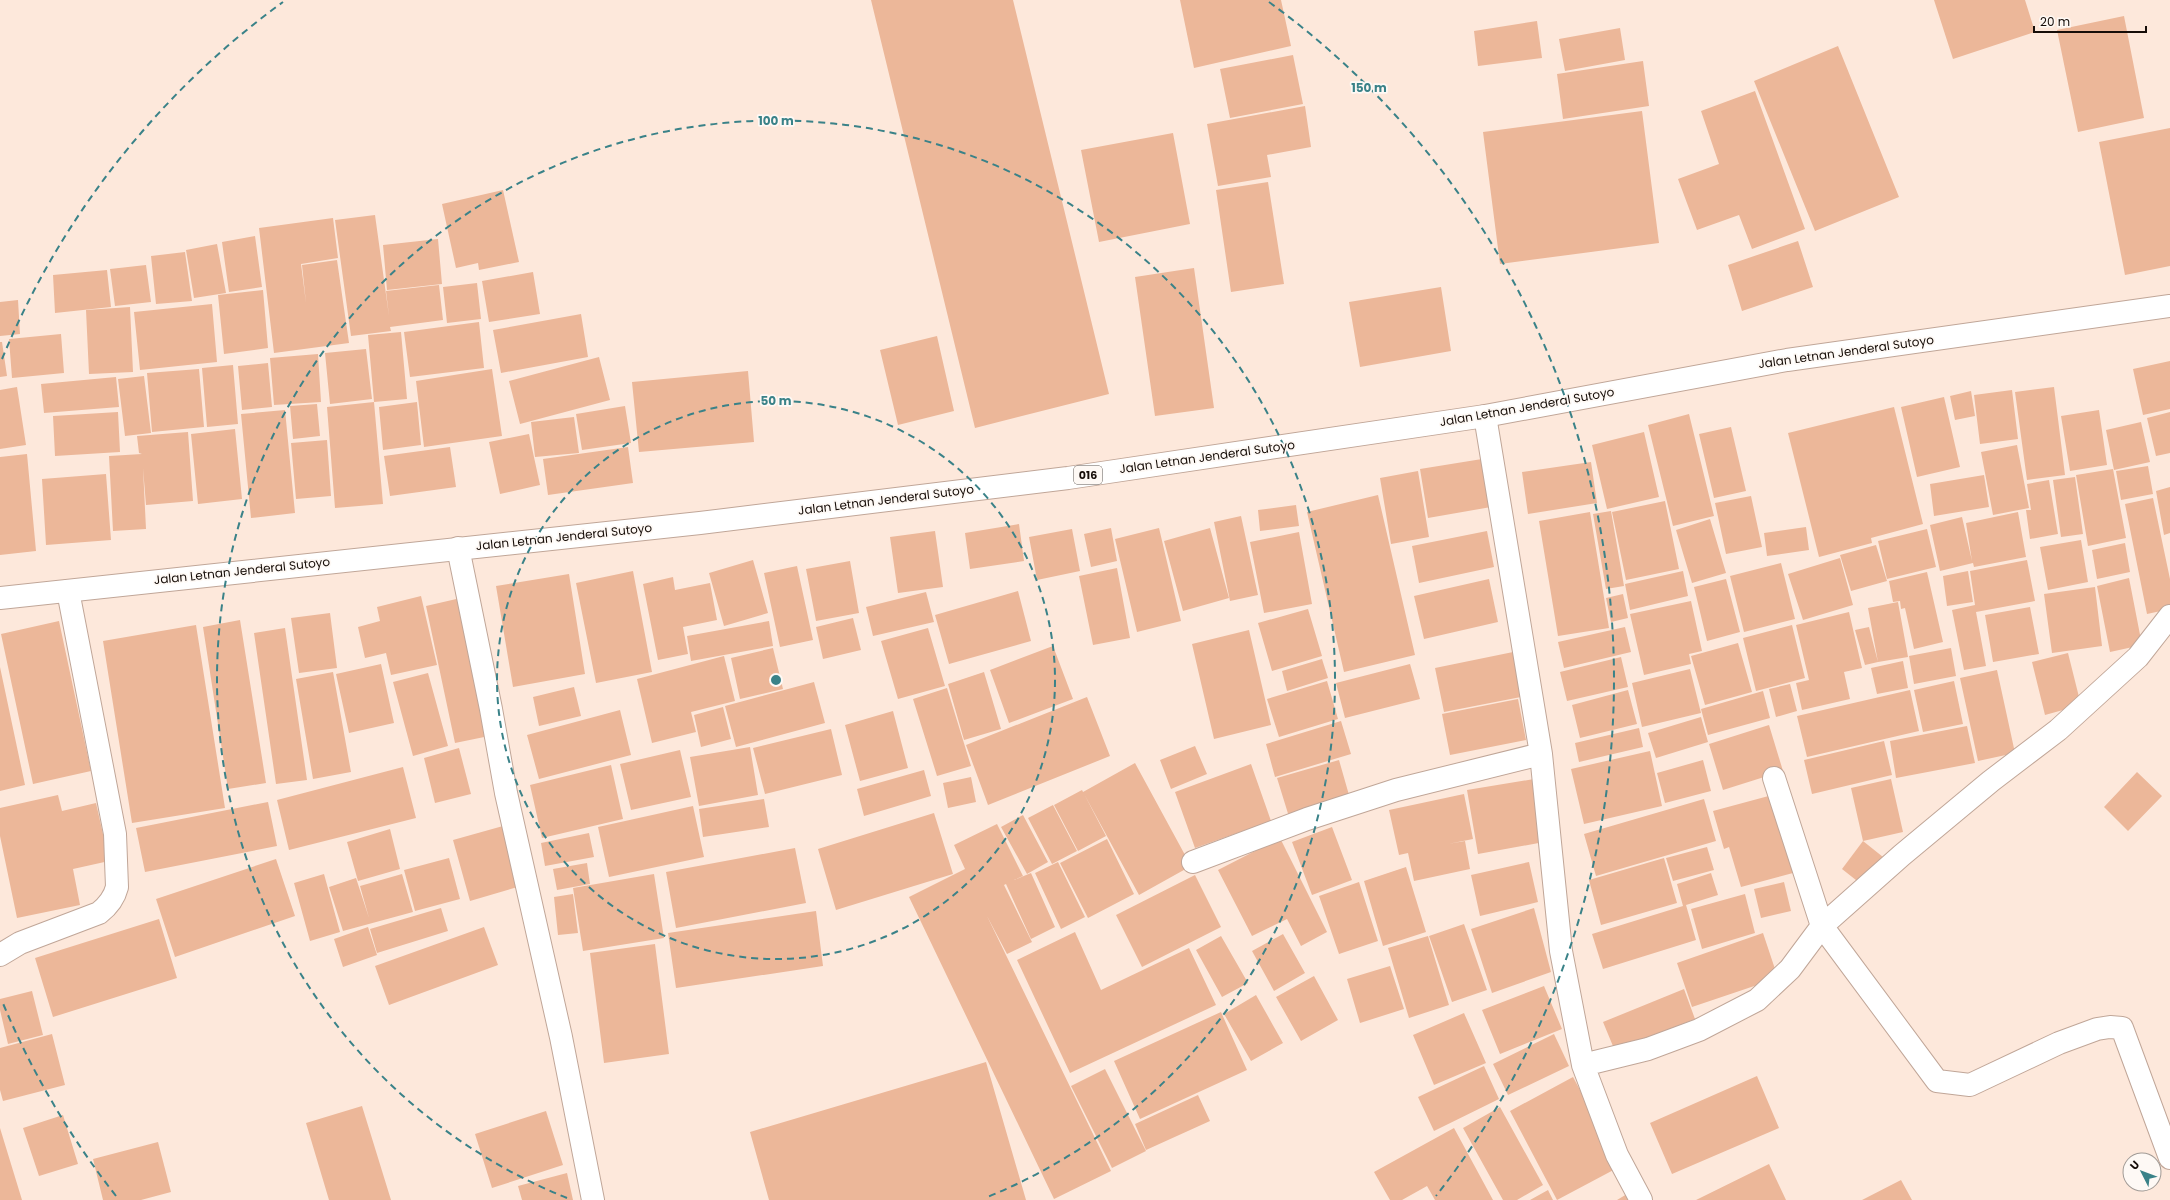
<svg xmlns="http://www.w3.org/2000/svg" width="2170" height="1200" viewBox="0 0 2170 1200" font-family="Poppins,sans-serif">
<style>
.building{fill:#ecb799}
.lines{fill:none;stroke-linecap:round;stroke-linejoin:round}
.street-casing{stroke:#c0a698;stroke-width:24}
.primary-casing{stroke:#c0a698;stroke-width:24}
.street{stroke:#fff;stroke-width:22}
.primary{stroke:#fff;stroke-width:22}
.ring{fill:none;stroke:#3a8288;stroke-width:2;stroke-dasharray:7 5}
.labels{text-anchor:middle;stroke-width:3.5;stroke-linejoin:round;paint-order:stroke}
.shield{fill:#fef9f5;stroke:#5c544f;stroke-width:1}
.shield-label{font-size:11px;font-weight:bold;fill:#160d08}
.street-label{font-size:12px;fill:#160d08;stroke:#fef9f5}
.centre{fill:#3a8288;stroke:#fef9f5;stroke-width:2}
.ring-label{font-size:12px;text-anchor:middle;font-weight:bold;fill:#3a8288;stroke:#fef9f5;stroke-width:3.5;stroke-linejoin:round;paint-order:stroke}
</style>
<rect width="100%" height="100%" fill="#fde8db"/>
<!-- building -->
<path class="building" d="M 871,0 L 1013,0 L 1109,394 L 975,428 Z
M 1180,0 L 1281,0 L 1291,46 L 1194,68 Z
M 1934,0 L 2025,0 L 2035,32 L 1953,59 Z
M 2124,16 L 2144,118 L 2078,132 L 2057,30 Z
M 1537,21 L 1542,58 L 1478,66 L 1474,31 Z
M 1620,28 L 1625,60 L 1565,71 L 1559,39 Z
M 1838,46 L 1899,197 L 1815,231 L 1754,81 Z
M 1293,55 L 1303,104 L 1230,118 L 1220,69 Z
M 1643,61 L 1649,106 L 1563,119 L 1557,74 Z
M 1755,91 L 1805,229 L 1752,249 L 1739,215 L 1697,230 L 1678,179 L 1719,164 L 1701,111 Z
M 1305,106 L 1311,147 L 1267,155 L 1271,177 L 1218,186 L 1207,124 Z
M 1642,111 L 1659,243 L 1500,264 L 1483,132 Z
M 2170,128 L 2170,266 L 2125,275 L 2099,142 Z
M 1173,133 L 1190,224 L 1099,242 L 1081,150 Z
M 1268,182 L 1284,284 L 1231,292 L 1216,190 Z
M 503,190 L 519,262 L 479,270 L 478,263 L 456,268 L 442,204 Z
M 375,215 L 389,316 L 386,291 L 439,285 L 443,320 L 390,327 L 391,331 L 351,336 L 335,220 Z
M 333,218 L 338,258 L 301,264 L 306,303 L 302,265 L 337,260 L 349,343 L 274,353 L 259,228 Z
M 255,236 L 262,287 L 229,292 L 222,242 Z
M 438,239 L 442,284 L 387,290 L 383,245 Z
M 1798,241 L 1813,287 L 1742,311 L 1728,265 Z
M 217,244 L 226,293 L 194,298 L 186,250 Z
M 185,252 L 192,301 L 156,304 L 151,256 Z
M 146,265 L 151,302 L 115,306 L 110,269 Z
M 1194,268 L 1214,408 L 1155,416 L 1135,277 Z
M 107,270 L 111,307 L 55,313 L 53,275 Z
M 533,272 L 540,314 L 489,322 L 482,281 Z
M 477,283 L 481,319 L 447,323 L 443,287 Z
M 1441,287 L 1451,351 L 1360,367 L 1349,302 Z
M 263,290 L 268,348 L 224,354 L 218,295 Z
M 18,300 L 20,334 L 0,336 L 0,302 Z
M 212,304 L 217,362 L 140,370 L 134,312 Z
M 130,307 L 133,372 L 89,374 L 86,310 Z
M 581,314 L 588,357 L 501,373 L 493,330 Z
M 479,322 L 484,368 L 410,377 L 404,332 Z
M 401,332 L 407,399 L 374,402 L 368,335 Z
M 61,334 L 64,373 L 12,378 L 9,339 Z
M 937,336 L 954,411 L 898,425 L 880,350 Z
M 0,342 L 2,342 L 7,376 L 0,377 Z
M 366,349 L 372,399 L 330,404 L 325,353 Z
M 318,354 L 321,402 L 274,405 L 270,358 Z
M 599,357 L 610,400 L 520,424 L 509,381 Z
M 2170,361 L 2170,409 L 2143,415 L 2133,369 Z
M 268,363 L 272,407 L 242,410 L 238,366 Z
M 233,365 L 238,424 L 207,427 L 202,368 Z
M 199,369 L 204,427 L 152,432 L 147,373 Z
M 492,369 L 502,436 L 424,447 L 416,381 Z
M 748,371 L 754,442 L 639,452 L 632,382 Z
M 144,376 L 151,433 L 125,436 L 118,379 Z
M 116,377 L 119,407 L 44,413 L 41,384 Z
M 17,387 L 26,445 L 0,449 L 0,390 Z
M 2054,387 L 2065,475 L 2027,480 L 2015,392 Z
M 2012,390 L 2018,439 L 1980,444 L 1974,395 Z
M 1971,391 L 1975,416 L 1955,420 L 1950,396 Z
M 1944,397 L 1960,467 L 1917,477 L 1901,407 Z
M 374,402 L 383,504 L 335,508 L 327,407 Z
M 417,402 L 421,445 L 383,450 L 379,407 Z
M 317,404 L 320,436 L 293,439 L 290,406 Z
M 625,406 L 631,443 L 582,450 L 576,414 Z
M 1894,407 L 1923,524 L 1871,538 L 1872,543 L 1819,557 L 1788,433 Z
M 285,410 L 295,513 L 251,518 L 241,414 Z
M 2099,410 L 2107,465 L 2070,471 L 2061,416 Z
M 118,412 L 120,452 L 55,456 L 53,416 Z
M 2170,412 L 2170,453 L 2156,456 L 2147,418 Z
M 1689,414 L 1714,516 L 1673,526 L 1648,425 Z
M 574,417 L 579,453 L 535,457 L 531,422 Z
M 2141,422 L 2150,462 L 2114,470 L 2106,430 Z
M 1731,427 L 1746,491 L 1714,498 L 1699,434 Z
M 235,429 L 242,499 L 198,504 L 191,434 Z
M 188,432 L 193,501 L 146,505 L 143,468 L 146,529 L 113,531 L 109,456 L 142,454 L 139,453 L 137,436 Z
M 1644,432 L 1659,497 L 1607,509 L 1592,445 Z
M 529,434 L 540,485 L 500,494 L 489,442 Z
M 327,440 L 331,496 L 296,499 L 291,443 Z
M 2017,445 L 2029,508 L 1993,515 L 1981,452 Z
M 450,447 L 456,487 L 390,496 L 384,456 Z
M 628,447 L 633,483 L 548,495 L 543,459 Z
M 27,454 L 36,551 L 0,555 L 0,457 Z
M 1482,459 L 1491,507 L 1428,518 L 1420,469 Z
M 1591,462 L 1597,503 L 1528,514 L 1522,472 Z
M 2148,466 L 2153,494 L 2121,500 L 2116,471 Z
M 2113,469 L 2126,538 L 2088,546 L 2076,475 Z
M 1418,471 L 1429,537 L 1391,544 L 1380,478 Z
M 106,474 L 111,540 L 46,545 L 42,479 Z
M 1984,475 L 1989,507 L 1934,516 L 1930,484 Z
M 2075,477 L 2083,534 L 2061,537 L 2053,480 Z
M 2049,480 L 2058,534 L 2030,539 L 2026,510 L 2031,510 L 2027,484 Z
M 2170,487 L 2170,533 L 2164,535 L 2156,491 Z
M 1378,495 L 1415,655 L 1344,672 L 1307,512 Z
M 1751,496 L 1762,547 L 1726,554 L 1715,503 Z
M 2153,498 L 2170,579 L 2170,609 L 2147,614 L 2125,504 Z
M 1665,501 L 1679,569 L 1626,580 L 1612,512 Z
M 1296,505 L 1299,526 L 1260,531 L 1258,510 Z
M 1611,511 L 1624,586 L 1606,589 L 1593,514 Z
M 1590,512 L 1609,628 L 1558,636 L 1539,521 Z
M 2018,512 L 2026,557 L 1974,567 L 1973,563 L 1940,571 L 1930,525 L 1962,517 L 1972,561 L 1966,523 Z
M 1241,516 L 1258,595 L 1230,601 L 1214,522 Z
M 1710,519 L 1726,573 L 1692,583 L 1676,530 Z
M 1019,524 L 1024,561 L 970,569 L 965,533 Z
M 1806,527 L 1809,550 L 1767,556 L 1764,533 Z
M 1111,528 L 1117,561 L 1091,567 L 1084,534 Z
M 1159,528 L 1181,621 L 1137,632 L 1115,539 Z
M 1210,528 L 1229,598 L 1183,611 L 1164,541 Z
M 1072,529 L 1080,571 L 1037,580 L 1029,537 Z
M 1927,529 L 1936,567 L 1887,579 L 1878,541 Z
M 935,531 L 943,587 L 898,593 L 890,537 Z
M 1487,531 L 1494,567 L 1419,583 L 1412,546 Z
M 1299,532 L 1312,604 L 1264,613 L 1250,542 Z
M 2081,540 L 2088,582 L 2048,590 L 2040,547 Z
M 2125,543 L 2130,572 L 2097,579 L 2092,550 Z
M 1876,545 L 1887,581 L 1851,591 L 1840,555 Z
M 1840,558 L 1853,605 L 1803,620 L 1788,574 Z
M 753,560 L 768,613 L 724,626 L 709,573 Z
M 2027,560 L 2035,601 L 1976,612 L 1986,666 L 1964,670 L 1952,610 L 1975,605 L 1970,571 Z
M 850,561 L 859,613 L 816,621 L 806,569 Z
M 1781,563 L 1795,619 L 1744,632 L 1730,576 Z
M 797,566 L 813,640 L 780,647 L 764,573 Z
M 1117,568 L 1130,638 L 1093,645 L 1079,576 Z
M 633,571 L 652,672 L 596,683 L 576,583 Z
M 1683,571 L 1688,596 L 1630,610 L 1625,584 Z
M 1968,571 L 1973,602 L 1947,606 L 1943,576 Z
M 1927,572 L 1943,642 L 1914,649 L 1905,608 L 1901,609 L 1900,601 L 1893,602 L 1889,581 Z
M 569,574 L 585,674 L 513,687 L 496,586 Z
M 673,577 L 675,590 L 710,583 L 717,620 L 683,627 L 688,654 L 658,660 L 643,584 Z
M 2129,578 L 2142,645 L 2110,652 L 2097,586 Z
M 1489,579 L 1498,622 L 1424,639 L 1414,596 Z
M 1726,579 L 1740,632 L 1707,641 L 1694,587 Z
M 2095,587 L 2102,646 L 2052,653 L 2044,594 Z
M 1018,591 L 1031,641 L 949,664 L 935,615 Z
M 926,592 L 934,622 L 873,636 L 866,607 Z
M 1623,594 L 1628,618 L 1611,622 L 1606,598 Z
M 421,596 L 437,665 L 391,675 L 386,653 L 365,658 L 358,627 L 380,621 L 377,607 Z
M 465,597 L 494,735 L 455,743 L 426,606 Z
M 1691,601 L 1702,651 L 1689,654 L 1691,664 L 1644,675 L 1630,614 Z
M 1898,602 L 1908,657 L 1878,662 L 1868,608 Z
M 2030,607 L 2039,654 L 1993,662 L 1985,615 Z
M 1308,609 L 1322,656 L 1272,671 L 1258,623 Z
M 1849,612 L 1862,668 L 1844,672 L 1850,699 L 1802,710 L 1796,683 L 1809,680 L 1796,625 Z
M 330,613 L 337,668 L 299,673 L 291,618 Z
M 853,618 L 861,650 L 823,659 L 816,627 Z
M 240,620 L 266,783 L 228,789 L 203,627 Z
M 59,621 L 91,771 L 33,784 L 1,634 Z
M 769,621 L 773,646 L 691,661 L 687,636 Z
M 196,625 L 225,808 L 132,823 L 103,641 Z
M 1792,625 L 1805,678 L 1756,691 L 1743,638 Z
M 1625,627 L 1631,652 L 1564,668 L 1558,642 Z
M 1869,627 L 1878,662 L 1865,665 L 1855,630 Z
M 285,628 L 307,780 L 276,784 L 254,633 Z
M 928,628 L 945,686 L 898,699 L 881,641 Z
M 1249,630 L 1271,725 L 1214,739 L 1192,644 Z
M 1738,643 L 1752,692 L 1705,705 L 1691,656 Z
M 1053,646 L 1073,699 L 1009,723 L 990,670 Z
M 773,648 L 783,689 L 740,699 L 731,658 Z
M 1951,648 L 1956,676 L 1914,684 L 1909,656 Z
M 1518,651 L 1526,696 L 1444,712 L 1435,668 Z
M 2068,653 L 2081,705 L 2045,715 L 2032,662 Z
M 724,656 L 735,701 L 691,712 L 696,732 L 652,743 L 637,679 Z
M 1621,657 L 1628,687 L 1567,701 L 1560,672 Z
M 1322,659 L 1328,678 L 1287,691 L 1282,671 Z
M 1903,661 L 1908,688 L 1877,694 L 1871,668 Z
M 381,664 L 394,723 L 349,733 L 336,674 Z
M 1410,664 L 1420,699 L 1345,718 L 1336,683 Z
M 0,667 L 25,785 L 0,791 Z
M 1690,669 L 1701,713 L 1642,727 L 1632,683 Z
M 1997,670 L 2015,753 L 1978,761 L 1960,678 Z
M 333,672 L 351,772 L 313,779 L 296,679 Z
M 984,672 L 1001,729 L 964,740 L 948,684 Z
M 428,673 L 448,746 L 413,756 L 393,682 Z
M 1327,681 L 1338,719 L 1279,737 L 1267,699 Z
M 1954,681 L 1963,724 L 1923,732 L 1914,690 Z
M 814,682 L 825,723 L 736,747 L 725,706 Z
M 1790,684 L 1797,711 L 1776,717 L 1769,689 Z
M 574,687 L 581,716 L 539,726 L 533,697 Z
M 947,688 L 971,766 L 937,776 L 913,699 Z
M 1628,690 L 1637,724 L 1580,738 L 1572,705 Z
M 1910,690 L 1919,731 L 1807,757 L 1797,716 Z
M 1763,691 L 1770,718 L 1708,735 L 1701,709 Z
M 1087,697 L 1110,756 L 988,805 L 966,745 Z
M 1518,699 L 1526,740 L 1450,755 L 1442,714 Z
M 723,707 L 731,739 L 701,747 L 694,715 Z
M 620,710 L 631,755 L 539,779 L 527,735 Z
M 893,711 L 908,768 L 860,781 L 845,725 Z
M 1701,717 L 1708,742 L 1656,758 L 1648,733 Z
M 1341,721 L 1351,754 L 1275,777 L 1266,744 Z
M 1769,725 L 1783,771 L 1723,790 L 1709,744 Z
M 1967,726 L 1975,763 L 1896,778 L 1890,741 Z
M 1639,728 L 1643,747 L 1579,762 L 1575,743 Z
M 831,729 L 842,775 L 765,794 L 753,748 Z
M 1884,741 L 1892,775 L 1812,794 L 1804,760 Z
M 1195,746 L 1207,774 L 1171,789 L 1160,760 Z
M 750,747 L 758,795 L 699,806 L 690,757 Z
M 459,748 L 471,794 L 435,803 L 424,758 Z
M 680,750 L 691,797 L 631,810 L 620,764 Z
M 1650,751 L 1662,806 L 1584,824 L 1571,769 Z
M 1339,760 L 1351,802 L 1290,820 L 1277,778 Z
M 1703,760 L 1711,791 L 1665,803 L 1657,773 Z
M 1135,763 L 1191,866 L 1139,895 L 1083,792 Z
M 1251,764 L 1271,821 L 1195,848 L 1175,792 Z
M 611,765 L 623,819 L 542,838 L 530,785 Z
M 403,767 L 416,818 L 289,850 L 277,800 Z
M 924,770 L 931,796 L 864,816 L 857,789 Z
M 2137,772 L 2162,796 L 2128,831 L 2104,807 Z
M 971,777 L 976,802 L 948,808 L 943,783 Z
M 1534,779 L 1544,842 L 1478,854 L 1467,790 Z
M 1891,779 L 1903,832 L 1863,841 L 1851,788 Z
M 1082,790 L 1106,836 L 1078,851 L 1054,805 Z
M 1464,794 L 1473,839 L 1448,844 L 1465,841 L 1470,869 L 1414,881 L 1408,853 L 1399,855 L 1389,810 Z
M 1776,794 L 1781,833 L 1793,873 L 1741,887 L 1729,847 L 1724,849 L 1713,811 Z
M 58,795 L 62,811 L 96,803 L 109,861 L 73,869 L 80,905 L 17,918 L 0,836 L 0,808 Z
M 764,799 L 769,827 L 703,837 L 699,809 Z
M 1704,799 L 1716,841 L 1596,876 L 1584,834 Z
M 268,802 L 277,846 L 145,872 L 136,828 Z
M 1053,805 L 1077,851 L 1052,864 L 1028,818 Z
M 693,806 L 704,857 L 609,877 L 598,827 Z
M 934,813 L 953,874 L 836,910 L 818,849 Z
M 1023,815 L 1048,862 L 1027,874 L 1001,827 Z
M 997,824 L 1023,876 L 1014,880 L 1031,873 L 1055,927 L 1031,939 L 1006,884 L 1004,885 L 1032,942 L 1007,954 L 987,916 L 1111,1171 L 1054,1199 L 909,897 L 965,869 L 954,845 Z
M 503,826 L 521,886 L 470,901 L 453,840 Z
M 1332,827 L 1352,880 L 1312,895 L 1292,842 Z
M 390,829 L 400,869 L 358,881 L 347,842 Z
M 589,833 L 594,857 L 545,866 L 541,843 Z
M 1280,838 L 1327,932 L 1301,946 L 1287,919 L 1252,936 L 1218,870 Z
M 1107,839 L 1134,894 L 1088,918 L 1060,863 Z
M 1863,841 L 1883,857 L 1861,884 L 1842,869 Z
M 1707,847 L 1714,870 L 1673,881 L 1666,858 Z
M 795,848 L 806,903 L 676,928 L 666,872 Z
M 449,858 L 460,899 L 415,911 L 404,870 Z
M 1664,858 L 1677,903 L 1601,925 L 1589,880 Z
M 276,859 L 295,916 L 175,957 L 156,899 Z
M 1058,862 L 1085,917 L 1061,929 L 1035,873 Z
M 1529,862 L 1538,902 L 1480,916 L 1471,875 Z
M 587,863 L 590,884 L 557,890 L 553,869 Z
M 1406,867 L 1426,932 L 1383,946 L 1364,881 Z
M 1711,873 L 1718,895 L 1686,905 L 1696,940 L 1603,969 L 1592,934 L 1683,906 L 1677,884 Z
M 324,874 L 340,932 L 310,941 L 294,883 Z
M 402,874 L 413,912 L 343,931 L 329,887 L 356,878 L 369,918 L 360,886 Z
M 654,874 L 664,938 L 583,951 L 573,888 Z
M 1195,875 L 1221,927 L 1142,967 L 1116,915 Z
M 1359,882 L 1378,941 L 1339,954 L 1319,896 Z
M 1784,882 L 1791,911 L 1761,918 L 1754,889 Z
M 573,894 L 578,933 L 558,935 L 554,897 Z
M 1745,894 L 1755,933 L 1702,949 L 1691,909 Z
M 441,908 L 448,931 L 377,953 L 370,929 Z
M 1534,908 L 1551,972 L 1492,993 L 1471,929 Z
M 816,911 L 823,966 L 676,988 L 668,933 Z
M 159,919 L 177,978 L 53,1017 L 35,958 Z
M 1464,924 L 1487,990 L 1452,1002 L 1429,936 Z
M 368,927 L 377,955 L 343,967 L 334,939 Z
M 484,927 L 498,965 L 389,1005 L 375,966 Z
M 1075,932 L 1101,990 L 1189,948 L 1216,1005 L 1070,1073 L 1017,960 Z
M 1763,933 L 1778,978 L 1692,1007 L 1677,963 Z
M 1283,934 L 1305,973 L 1274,991 L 1252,951 Z
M 1221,936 L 1248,983 L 1222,997 L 1196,950 Z
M 1428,936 L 1449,1005 L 1409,1018 L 1388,948 Z
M 655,944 L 669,1054 L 604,1063 L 590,953 Z
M 1390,966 L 1404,1009 L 1360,1023 L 1347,979 Z
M 1314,976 L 1338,1020 L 1301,1041 L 1276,997 Z
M 1544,986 L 1562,1029 L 1500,1054 L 1482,1010 Z
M 1684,989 L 1695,1019 L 1615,1051 L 1603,1022 Z
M 32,991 L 43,1035 L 8,1044 L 0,1010 L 0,999 Z
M 1256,995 L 1283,1043 L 1251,1061 L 1224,1014 Z
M 1221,1012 L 1247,1070 L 1140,1119 L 1114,1061 Z
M 1464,1013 L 1486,1063 L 1434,1085 L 1413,1035 Z
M 52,1034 L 65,1085 L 3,1101 L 0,1090 L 0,1048 Z
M 1554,1034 L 1569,1066 L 1508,1095 L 1493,1064 Z
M 986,1062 L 1026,1200 L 769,1200 L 750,1132 Z
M 1484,1066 L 1499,1099 L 1434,1131 L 1418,1097 Z
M 1105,1069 L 1146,1151 L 1112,1168 L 1071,1086 Z
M 1757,1076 L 1779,1128 L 1672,1174 L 1650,1123 Z
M 1573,1077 L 1621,1166 L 1557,1200 L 1510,1111 Z
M 1198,1095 L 1210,1121 L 1146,1150 L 1135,1124 Z
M 362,1106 L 391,1200 L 329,1200 L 306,1123 Z
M 1500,1107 L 1543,1185 L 1517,1200 L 1503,1200 L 1463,1128 Z
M 546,1111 L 563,1165 L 492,1188 L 475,1134 Z
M 63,1115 L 78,1164 L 39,1176 L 23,1128 Z
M 0,1128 L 22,1200 L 0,1200 Z
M 1454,1128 L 1493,1200 L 1435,1200 L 1427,1186 L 1402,1200 L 1390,1200 L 1374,1172 Z
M 158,1142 L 171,1192 L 141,1200 L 103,1200 L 93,1159 Z
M 1769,1164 L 1786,1200 L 1696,1200 Z
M 567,1173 L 573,1200 L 522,1200 L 518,1186 Z
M 1901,1180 L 1912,1200 L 1862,1200 Z
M 1548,1190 L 1553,1200 L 1530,1200 Z
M 1627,1194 L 1630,1200 L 1617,1200 Z"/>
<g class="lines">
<!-- street casing -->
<g class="street-casing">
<path id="street" d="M 1485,416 L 1541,754 L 1561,951 L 1583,1065 L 1617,1155 L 1641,1200
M 458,548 L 491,709 L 506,793 L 561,1037 L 593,1200
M 1774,778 L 1822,926 L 1937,1081 L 1970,1085 L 2059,1043 L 2097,1029 L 2110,1027 L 2122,1028 L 2170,1158
M 1193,862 L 1307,819 L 1396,790 L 1541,754
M 0,955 L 20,943 L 99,913 C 108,906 114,899 117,887 L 115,834 L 68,591
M 1583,1065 L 1648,1049 L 1699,1030 L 1757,1000 L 1790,969 L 1822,926 L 1902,855 L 1991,781 L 2058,730 L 2138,657 L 2170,616"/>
</g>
<!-- primary casing -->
<g class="primary-casing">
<path id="primary" d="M 0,598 L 700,523 L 1068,478 L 1485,416 L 1787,360 L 2170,306"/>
</g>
<!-- street -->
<use href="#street" class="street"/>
<!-- primary -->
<use href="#primary" class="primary"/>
</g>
<!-- distance rings -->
<g class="ring">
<circle cx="776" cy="680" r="279"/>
<path d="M567 1198A559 559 0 1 1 985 1198"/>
<path d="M116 1196A838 838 0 0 1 2 1001M2 359A838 838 0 0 1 283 2M1269 2A838 838 0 0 1 1436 1196"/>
</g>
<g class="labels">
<!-- shield labels -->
<rect class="shield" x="1074" y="466" width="28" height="18" rx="3"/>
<g class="shield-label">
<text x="1088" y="479">016</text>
</g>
<!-- street labels -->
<g class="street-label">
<text transform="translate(1846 352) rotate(-8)" y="4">Jalan Letnan Jenderal Sutoyo</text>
<text transform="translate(1527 407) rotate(-10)" y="4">Jalan Letnan Jenderal Sutoyo</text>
<text transform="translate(1207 457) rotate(-8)" y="4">Jalan Letnan Jenderal Sutoyo</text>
<text transform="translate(886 500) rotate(-7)" y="4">Jalan Letnan Jenderal Sutoyo</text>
<text transform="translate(564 537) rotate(-6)" y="4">Jalan Letnan Jenderal Sutoyo</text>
<text transform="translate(242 571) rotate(-6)" y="4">Jalan Letnan Jenderal Sutoyo</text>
</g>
</g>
<circle cx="776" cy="680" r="6" class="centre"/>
<g class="ring-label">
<text x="1369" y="92">150 m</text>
<text x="776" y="125">100 m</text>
<text x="776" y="405">50 m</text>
</g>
<!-- north arrow -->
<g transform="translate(2142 1172) rotate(312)"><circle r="19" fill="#fef9f5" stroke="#a19b96"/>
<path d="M0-3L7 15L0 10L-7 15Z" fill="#3a8288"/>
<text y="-6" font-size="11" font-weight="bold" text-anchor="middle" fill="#160d08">U</text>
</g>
<!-- scale -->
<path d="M2034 26v6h112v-6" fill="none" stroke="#160d08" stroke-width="2"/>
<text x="2040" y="26" font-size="12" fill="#160d08" stroke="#fef9f5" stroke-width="3" paint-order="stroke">20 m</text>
</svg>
